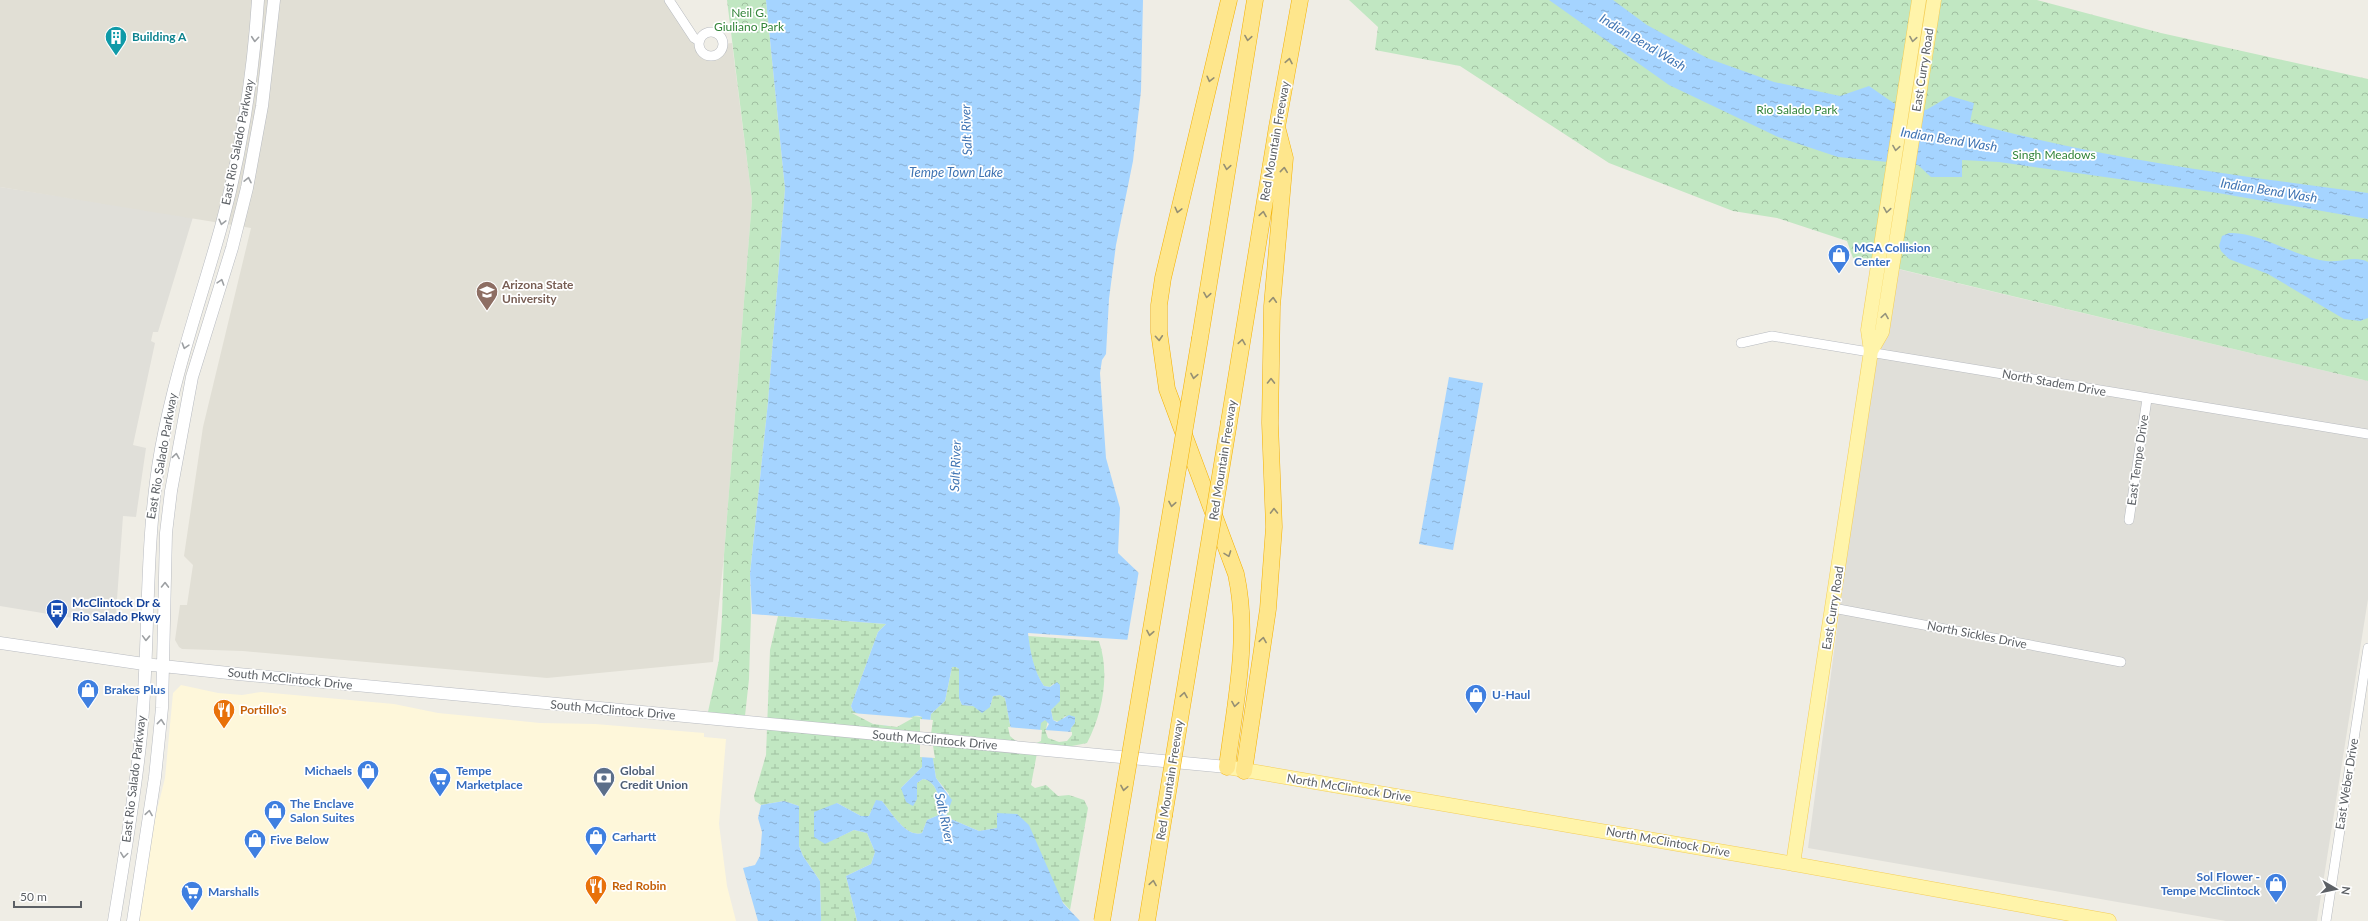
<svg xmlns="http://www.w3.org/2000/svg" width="2368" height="921" viewBox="0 0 2368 921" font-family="Lato,sans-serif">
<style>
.commercial{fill:#fef7da}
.industrial{fill:#e0dfd9}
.education{fill:#e1dfd5}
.wetland{fill:url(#wetland-marsh)}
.park{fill:url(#park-crowns)}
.water{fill:url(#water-ripples)}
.pier{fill:#efede5}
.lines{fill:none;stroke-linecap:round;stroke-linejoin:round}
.minor-casing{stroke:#b7babf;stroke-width:10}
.secondary-casing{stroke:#b8bbc1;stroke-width:13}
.primary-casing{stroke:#f4ce59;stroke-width:15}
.motorway-casing{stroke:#f4b000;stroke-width:17}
.minor{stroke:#fff;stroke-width:9}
.secondary{stroke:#fff;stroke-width:12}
.primary{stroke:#fff4aa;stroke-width:14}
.motorway{stroke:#fee68c;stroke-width:16}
.motorway-bridge-casing{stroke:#f4b000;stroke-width:17;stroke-linecap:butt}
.motorway-bridge{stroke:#fee68c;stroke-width:16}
.oneway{stroke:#958f73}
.oneway2{stroke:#9da0a3}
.oneway3{stroke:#95947d}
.labels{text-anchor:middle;stroke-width:3.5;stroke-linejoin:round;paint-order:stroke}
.park-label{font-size:12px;fill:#33853a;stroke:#fff}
.culture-label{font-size:12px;font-weight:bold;fill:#0d838f;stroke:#fff;text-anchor:start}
.street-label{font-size:12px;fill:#5c6065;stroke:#fff}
.shop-label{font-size:12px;font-weight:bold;fill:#366cbe;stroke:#fff;text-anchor:start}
.education-label{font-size:12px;font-weight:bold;fill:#785e54;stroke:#fff;text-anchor:start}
.transit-label{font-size:12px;font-weight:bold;fill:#164399;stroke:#fff;text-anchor:start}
.food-label{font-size:12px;font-weight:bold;fill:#c56008;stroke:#fff;text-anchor:start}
.service-label{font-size:12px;font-weight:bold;fill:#4e5e75;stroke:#fff;text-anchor:start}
.water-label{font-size:13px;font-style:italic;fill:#3f74b3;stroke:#fff}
</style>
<defs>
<pattern id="wetland-marsh" width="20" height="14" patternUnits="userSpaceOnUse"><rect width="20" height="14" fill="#c1e7c2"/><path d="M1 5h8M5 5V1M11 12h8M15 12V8" fill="none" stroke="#a0bfa1"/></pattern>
<pattern id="park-crowns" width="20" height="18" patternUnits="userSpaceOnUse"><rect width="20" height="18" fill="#c1e7c2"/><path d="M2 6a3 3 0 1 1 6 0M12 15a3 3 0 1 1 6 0" fill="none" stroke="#a0bfa1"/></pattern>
<pattern id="water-ripples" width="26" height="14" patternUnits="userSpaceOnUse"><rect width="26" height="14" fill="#a5d4ff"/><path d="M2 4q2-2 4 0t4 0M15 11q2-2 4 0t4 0" fill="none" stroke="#8aafd2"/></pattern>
</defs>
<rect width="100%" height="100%" fill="#efede5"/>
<!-- commercial -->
<path class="commercial" d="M 181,685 L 218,693 L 242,695 L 261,692 L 394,704 L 438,713 L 540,723 L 595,724 L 704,733 L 704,737 L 726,739 L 719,824 L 727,886 L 736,921 L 138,921 L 155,818 L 165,778 L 173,693 Z"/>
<!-- industrial -->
<path class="industrial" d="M 0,187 L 193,217 L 158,332 L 153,332 L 151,341 L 155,343 L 133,445 L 146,448 L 136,517 L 123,516 L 116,613 L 103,623 L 0,606 Z
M 1885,266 L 2368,381 L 2368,599 L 2317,921 L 2226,921 L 1808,848 Z"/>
<!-- education -->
<path class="education" d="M 0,0 L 669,0 L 705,55 L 717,54 L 723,44 L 732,43 L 752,200 L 724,555 L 713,662 L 547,678 L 243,651 L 182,649 L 179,647 L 175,640 L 180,605 L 187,605 L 193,565 L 184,556 L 203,427 L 251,228 L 0,187 Z"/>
<!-- wetland -->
<path class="wetland" d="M 778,616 L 886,624 L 878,632 L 851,706 L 853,711 L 897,725 L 913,716 L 922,717 L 922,767 L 901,788 L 917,799 L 917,783 L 923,779 C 938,781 940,802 941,814 L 927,820 L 922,833 C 906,838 891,812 882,801 L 876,801 L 869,816 L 861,816 L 837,803 L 826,843 L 854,830 L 867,833 L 875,852 L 871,864 L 846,876 L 857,921 L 821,921 L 820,881 L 803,856 L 799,846 L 799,806 L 784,801 L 761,805 L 755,801 L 754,796 L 766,755 L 770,650 Z
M 1028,636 L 1099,641 C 1110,674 1103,712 1087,743 L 1037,753 L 1031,785 L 1035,788 L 1046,785 L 1058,796 L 1069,795 L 1084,800 L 1088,808 L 1070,910 L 997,828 L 979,831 L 946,817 L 949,794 L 936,778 L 929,734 L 931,714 L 945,701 L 952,667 L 956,667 L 959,669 L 959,698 L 962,705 L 990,707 L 993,696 L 1000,695 L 1005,698 L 1012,735 L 1045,720 L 1048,720 L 1046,729 L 1070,735 L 1071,728 L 1075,723 L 1065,716 L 1060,722 L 1053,720 L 1051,710 L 1054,683 L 1050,687 L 1044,686 C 1034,673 1030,652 1028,636 Z"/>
<!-- park -->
<path class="park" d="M 727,0 L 766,0 L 785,189 L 768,402 L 750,574 L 751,614 L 749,679 L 745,716 L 708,712 L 719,660 L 722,616 L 724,555 L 752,200 Z
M 1349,0 L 2037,0 L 2161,33 L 2368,79 L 2368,381 L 1853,258 L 1847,241 L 1777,218 L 1733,211 L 1609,163 L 1460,66 L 1375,50 L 1378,27 Z"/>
<!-- water -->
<path class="water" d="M 766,0 L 1143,0 L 1141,91 L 1133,161 L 1116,245 L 1109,299 L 1106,354 L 1102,360 L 1100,373 L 1106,458 L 1120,508 L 1118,553 L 1141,575 L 1131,640 L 1028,633 C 1030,651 1034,672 1044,686 L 1050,687 L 1057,682 L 1060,685 L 1060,701 L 1051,710 L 1053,720 L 1057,722 L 1069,715 L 1075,717 L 1075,723 L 1071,728 L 1070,735 L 1049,737 L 1046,729 L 1049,724 L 1045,720 L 1041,723 L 1039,740 L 1012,735 L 1005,698 L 1000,695 L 993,696 L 990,707 L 982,713 L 973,706 L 962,705 L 959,698 L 959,669 L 956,667 L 952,667 L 945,701 L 931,714 L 929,734 L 936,778 L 952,800 L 946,817 L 979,831 L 997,828 L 997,813 L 1017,814 L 1029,825 L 1063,903 L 1080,921 L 857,921 L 846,876 L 871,864 L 875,852 L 867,833 L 854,830 L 825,844 L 814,837 L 814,812 L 837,803 L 861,816 L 869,816 L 876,800 L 882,801 C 891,812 906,838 922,833 L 927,820 L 941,814 C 940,802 938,781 923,779 L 917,783 L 917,799 L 913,806 L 906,802 L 901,788 L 922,767 L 922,717 C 912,712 906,723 897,725 C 882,729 865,718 853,711 L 851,706 L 878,632 L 886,624 L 752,614 L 750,574 L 768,402 L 785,189 Z
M 1549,0 L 1613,0 L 1647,25 L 1707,58 L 1774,82 L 1840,96 L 1869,86 L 1895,104 L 1926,110 L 1950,96 L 1974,103 L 1970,122 C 2099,159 2236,175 2368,193 L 2368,219 L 2218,193 L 1999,162 L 1962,160 L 1962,177 L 1931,177 L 1918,165 L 1838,157 L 1778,137 L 1669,85 Z
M 2229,233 C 2258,231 2295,257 2326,261 C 2340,263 2355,255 2368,262 L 2368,318 L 2360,321 L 2344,319 L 2268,274 L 2229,259 L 2221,251 L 2219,246 L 2222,236 Z
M 1449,377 L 1483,383 L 1453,550 L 1419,544 Z
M 784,801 L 799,806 L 799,846 L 803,856 L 820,881 L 821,921 L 758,921 L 743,868 L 755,865 L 760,856 L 762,832 L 758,818 L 761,805 Z"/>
<!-- pier -->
<path class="pier" d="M 1139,570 L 1143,575 L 1133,641 L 1127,642 Z
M 852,713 L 913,718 L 897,727 L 873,724 Z
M 920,719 L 933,720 L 931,734 L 935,758 L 920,757 Z
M 1008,727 L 1042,730 L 1041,741 L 1032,745 L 1018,743 L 1010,736 Z
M 1045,730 L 1072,732 L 1072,735 L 1067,741 L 1059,742 L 1048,738 Z"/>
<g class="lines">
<!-- minor casing -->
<g class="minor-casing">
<path id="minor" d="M 669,0 L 694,38 L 699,41
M699 44a12 12 0 1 1 24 0a12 12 0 1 1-24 0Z
M 1741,343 L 1772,336 L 2368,434
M 2129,520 L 2147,399
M 1833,608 L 2121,662
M 2326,921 L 2368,648"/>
</g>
<!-- secondary casing -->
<g class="secondary-casing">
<path id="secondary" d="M 0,643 L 144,664 L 238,674 L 1227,767
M 114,921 C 124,859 135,797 141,735 C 150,640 144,544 161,449 C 175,372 200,302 221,227 C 241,153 253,77 258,0
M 133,921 L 155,777 L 162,708 L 166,533 L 171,491 L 192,377 L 232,248 L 247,188 L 262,106 L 274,0"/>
</g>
<!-- primary casing -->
<g class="primary-casing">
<path id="primary" d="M 1871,351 L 1882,332 L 1934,0
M 1227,767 L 1777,861 L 2109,921
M 1793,864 L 1871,351 L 1868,330 L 1919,0"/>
</g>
<!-- motorway casing -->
<g class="motorway-casing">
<path id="motorway" d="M 1200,338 L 1255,0
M 1229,422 L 1277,127 L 1300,0
M 1227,767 C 1235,703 1250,638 1236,574 L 1167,389 L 1159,332 L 1159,305 L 1163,278 L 1229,0
M 1244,771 L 1268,609 L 1274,527 L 1270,423 L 1272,306 L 1285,158 L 1277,127
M 1147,921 L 1164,816"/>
</g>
<!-- minor -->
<use href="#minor" class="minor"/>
<!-- secondary -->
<use href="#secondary" class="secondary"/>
<!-- primary -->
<use href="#primary" class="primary"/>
<!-- motorway -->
<use href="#motorway" class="motorway"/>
<!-- motorway-bridge casing -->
<g class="motorway-bridge-casing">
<path id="motorway-bridge" d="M 1164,816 L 1229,422
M 1102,921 L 1200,338"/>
</g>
<!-- motorway-bridge -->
<use href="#motorway-bridge" class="motorway-bridge"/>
</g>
<!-- one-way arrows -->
<defs><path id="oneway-chevron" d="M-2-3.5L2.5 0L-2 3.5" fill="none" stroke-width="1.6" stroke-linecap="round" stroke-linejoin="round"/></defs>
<g class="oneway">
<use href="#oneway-chevron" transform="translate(1248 38) rotate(99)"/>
<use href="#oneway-chevron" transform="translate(1289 61) rotate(-79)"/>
<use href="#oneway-chevron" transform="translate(1210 79) rotate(104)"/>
<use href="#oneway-chevron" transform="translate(1227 167) rotate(99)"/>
<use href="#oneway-chevron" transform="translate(1284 170) rotate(-84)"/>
<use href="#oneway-chevron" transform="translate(1178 210) rotate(104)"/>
<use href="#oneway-chevron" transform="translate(1263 214) rotate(-81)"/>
<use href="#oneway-chevron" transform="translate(1207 295) rotate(99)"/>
<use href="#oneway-chevron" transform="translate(1273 300) rotate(-86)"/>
<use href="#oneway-chevron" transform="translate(1159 338) rotate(86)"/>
<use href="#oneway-chevron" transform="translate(1242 342) rotate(-81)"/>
<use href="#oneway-chevron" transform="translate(1194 376) rotate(100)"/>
<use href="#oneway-chevron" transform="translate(1271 381) rotate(-89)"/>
<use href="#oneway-chevron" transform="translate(1172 504) rotate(100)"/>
<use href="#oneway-chevron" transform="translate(1274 511) rotate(-91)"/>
<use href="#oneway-chevron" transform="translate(1228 554) rotate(70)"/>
<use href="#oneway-chevron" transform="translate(1150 633) rotate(100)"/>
<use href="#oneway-chevron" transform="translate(1263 640) rotate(-81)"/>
<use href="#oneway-chevron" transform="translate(1184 695) rotate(-81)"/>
<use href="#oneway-chevron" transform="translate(1235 704) rotate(99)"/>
<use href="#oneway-chevron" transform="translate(1124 788) rotate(100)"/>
<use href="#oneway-chevron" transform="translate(1153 883) rotate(-81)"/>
</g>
<g class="oneway2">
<use href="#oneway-chevron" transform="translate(255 39) rotate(95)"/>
<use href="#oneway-chevron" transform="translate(248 180) rotate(-78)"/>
<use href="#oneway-chevron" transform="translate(222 222) rotate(104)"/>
<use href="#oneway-chevron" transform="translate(221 282) rotate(-72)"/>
<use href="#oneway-chevron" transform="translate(185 346) rotate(107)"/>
<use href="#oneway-chevron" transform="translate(176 456) rotate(-81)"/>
<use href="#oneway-chevron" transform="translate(165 585) rotate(-89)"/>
<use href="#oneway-chevron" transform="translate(146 638) rotate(92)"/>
<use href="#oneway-chevron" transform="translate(161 722) rotate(-84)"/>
<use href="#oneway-chevron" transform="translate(149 813) rotate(-81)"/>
<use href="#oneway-chevron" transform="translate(124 855) rotate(98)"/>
</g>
<g class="oneway3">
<use href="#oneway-chevron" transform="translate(1913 39) rotate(99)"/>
<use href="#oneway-chevron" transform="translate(1896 148) rotate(99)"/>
<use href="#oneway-chevron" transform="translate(1887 210) rotate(99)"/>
<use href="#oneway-chevron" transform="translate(1885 316) rotate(-81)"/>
</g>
<!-- icons -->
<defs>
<g id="building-pin" transform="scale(1.15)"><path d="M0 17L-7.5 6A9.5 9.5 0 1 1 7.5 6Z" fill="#0f9aa8" stroke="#fff"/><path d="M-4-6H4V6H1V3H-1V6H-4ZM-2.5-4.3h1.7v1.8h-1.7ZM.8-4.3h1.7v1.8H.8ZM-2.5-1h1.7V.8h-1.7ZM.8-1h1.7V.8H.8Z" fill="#fff"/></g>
<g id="shop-pin" transform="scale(1.15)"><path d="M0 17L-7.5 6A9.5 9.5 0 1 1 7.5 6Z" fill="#3f7fe0" stroke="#fff"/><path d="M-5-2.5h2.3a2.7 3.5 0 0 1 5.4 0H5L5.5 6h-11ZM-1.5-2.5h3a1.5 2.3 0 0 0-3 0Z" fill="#fff"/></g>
<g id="university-pin" transform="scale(1.15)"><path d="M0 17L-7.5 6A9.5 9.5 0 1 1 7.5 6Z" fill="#8d6e63" stroke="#fff"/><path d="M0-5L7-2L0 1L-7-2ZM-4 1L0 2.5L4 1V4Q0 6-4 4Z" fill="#fff"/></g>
<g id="bus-pin" transform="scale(1.15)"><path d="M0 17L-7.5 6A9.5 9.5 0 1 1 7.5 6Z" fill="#1a4fb4" stroke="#fff"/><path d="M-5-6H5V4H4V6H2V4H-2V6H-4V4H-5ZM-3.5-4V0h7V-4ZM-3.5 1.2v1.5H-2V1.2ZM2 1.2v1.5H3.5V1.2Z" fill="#fff"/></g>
<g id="restaurant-pin" transform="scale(1.15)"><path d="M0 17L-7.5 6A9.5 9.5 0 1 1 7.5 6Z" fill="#e8710a" stroke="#fff"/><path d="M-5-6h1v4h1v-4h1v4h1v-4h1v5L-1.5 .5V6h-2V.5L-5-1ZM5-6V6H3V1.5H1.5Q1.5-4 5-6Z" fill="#fff"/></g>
<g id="supermarket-pin" transform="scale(1.15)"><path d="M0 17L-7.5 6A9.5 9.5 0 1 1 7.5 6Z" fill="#3f7fe0" stroke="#fff"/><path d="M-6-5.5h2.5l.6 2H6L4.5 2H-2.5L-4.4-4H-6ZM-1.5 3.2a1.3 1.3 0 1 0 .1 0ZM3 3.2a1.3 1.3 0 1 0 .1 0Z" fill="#fff"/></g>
<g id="bank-pin" transform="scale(1.15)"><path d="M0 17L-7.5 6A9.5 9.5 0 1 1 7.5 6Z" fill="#5c6f8a" stroke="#fff"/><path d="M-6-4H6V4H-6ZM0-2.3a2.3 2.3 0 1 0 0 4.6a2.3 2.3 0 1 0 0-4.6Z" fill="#fff"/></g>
</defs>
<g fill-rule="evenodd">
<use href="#building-pin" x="116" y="37"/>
<use href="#shop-pin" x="1839" y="255"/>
<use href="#university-pin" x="487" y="292"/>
<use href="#bus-pin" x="57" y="610"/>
<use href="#shop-pin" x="88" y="690"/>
<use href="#shop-pin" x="1476" y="695"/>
<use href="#restaurant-pin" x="224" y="710"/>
<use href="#shop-pin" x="368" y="771"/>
<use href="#supermarket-pin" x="440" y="778"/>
<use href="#bank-pin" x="604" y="778"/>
<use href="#shop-pin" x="275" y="811"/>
<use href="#shop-pin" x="596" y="837"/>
<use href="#shop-pin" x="255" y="840"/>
<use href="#shop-pin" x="2276" y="884"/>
<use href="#restaurant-pin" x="596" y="886"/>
<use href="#supermarket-pin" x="192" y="892"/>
</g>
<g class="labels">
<!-- park labels -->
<g class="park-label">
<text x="749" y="17">Neil G.<tspan x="749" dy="14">Giuliano Park</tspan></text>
<text x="1797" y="114">Rio Salado Park</text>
<text x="2054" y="159">Singh Meadows</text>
</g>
<!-- culture labels -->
<g class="culture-label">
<text x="132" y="41">Building A</text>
</g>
<!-- street labels -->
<g class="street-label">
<text transform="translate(1923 70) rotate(-81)" y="4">East Curry Road</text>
<text transform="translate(1275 141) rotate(-80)" y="4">Red Mountain Freeway</text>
<text transform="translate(238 142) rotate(-79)" y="4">East Rio Salado Parkway</text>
<text transform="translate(2054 383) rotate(10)" y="4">North Stadem Drive</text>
<text transform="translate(162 456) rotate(-80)" y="4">East Rio Salado Parkway</text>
<text transform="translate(1223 460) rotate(-81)" y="4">Red Mountain Freeway</text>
<text transform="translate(2138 460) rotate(-82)" y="4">East Tempe Drive</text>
<text transform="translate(1833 608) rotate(-81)" y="4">East Curry Road</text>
<text transform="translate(1977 635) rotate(11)" y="4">North Sickles Drive</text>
<text transform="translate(290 679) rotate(6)" y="4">South McClintock Drive</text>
<text transform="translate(613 710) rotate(5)" y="4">South McClintock Drive</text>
<text transform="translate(935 740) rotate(5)" y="4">South McClintock Drive</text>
<text transform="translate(134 779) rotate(-83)" y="4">East Rio Salado Parkway</text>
<text transform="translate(1170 780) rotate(-81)" y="4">Red Mountain Freeway</text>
<text transform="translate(2347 784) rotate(-81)" y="4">East Weber Drive</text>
<text transform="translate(1349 788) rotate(9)" y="4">North McClintock Drive</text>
<text transform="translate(1668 842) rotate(10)" y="4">North McClintock Drive</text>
</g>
<!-- shop labels -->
<g class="shop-label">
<text x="1854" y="252">MGA Collision<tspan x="1854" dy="14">Center</tspan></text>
<text x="104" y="694">Brakes Plus</text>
<text x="1492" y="699">U-Haul</text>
<text x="352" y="775" text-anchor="end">Michaels</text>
<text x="456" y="775">Tempe<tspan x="456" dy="14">Marketplace</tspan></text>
<text x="290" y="808">The Enclave<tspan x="290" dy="14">Salon Suites</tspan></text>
<text x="612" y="841">Carhartt</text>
<text x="270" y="844">Five Below</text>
<text x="2260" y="881" text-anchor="end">Sol Flower -<tspan x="2260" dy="14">Tempe McClintock</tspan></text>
<text x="208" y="896">Marshalls</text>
</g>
<!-- education labels -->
<g class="education-label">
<text x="502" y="289">Arizona State<tspan x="502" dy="14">University</tspan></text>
</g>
<!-- transit labels -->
<g class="transit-label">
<text x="72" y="607">McClintock Dr &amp;<tspan x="72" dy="14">Rio Salado Pkwy</tspan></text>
</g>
<!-- food labels -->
<g class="food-label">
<text x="240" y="714">Portillo's</text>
<text x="612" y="890">Red Robin</text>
</g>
<!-- service labels -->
<g class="service-label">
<text x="620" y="775">Global<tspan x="620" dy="14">Credit Union</tspan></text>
</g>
<!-- water labels -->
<g class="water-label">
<text transform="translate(1643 42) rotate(31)" y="5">Indian Bend Wash</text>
<text transform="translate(966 130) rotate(-92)" y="5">Salt River</text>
<text transform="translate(1949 139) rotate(9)" y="5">Indian Bend Wash</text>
<text x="956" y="177">Tempe Town Lake</text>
<text transform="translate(2269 190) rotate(9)" y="5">Indian Bend Wash</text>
<text transform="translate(955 466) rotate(-88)" y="5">Salt River</text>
<text transform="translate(945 818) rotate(78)" y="5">Salt River</text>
</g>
</g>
<!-- north arrow -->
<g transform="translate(2336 889) rotate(99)" stroke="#ffffff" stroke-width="3" paint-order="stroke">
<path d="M0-3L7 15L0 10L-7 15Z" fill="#5c6065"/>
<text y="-6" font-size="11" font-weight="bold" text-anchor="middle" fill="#5c6065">N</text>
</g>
<!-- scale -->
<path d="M14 901v6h67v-6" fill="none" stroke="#5c6065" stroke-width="2"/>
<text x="20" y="901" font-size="12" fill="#5c6065" stroke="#ffffff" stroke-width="3" paint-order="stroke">50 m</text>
</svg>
